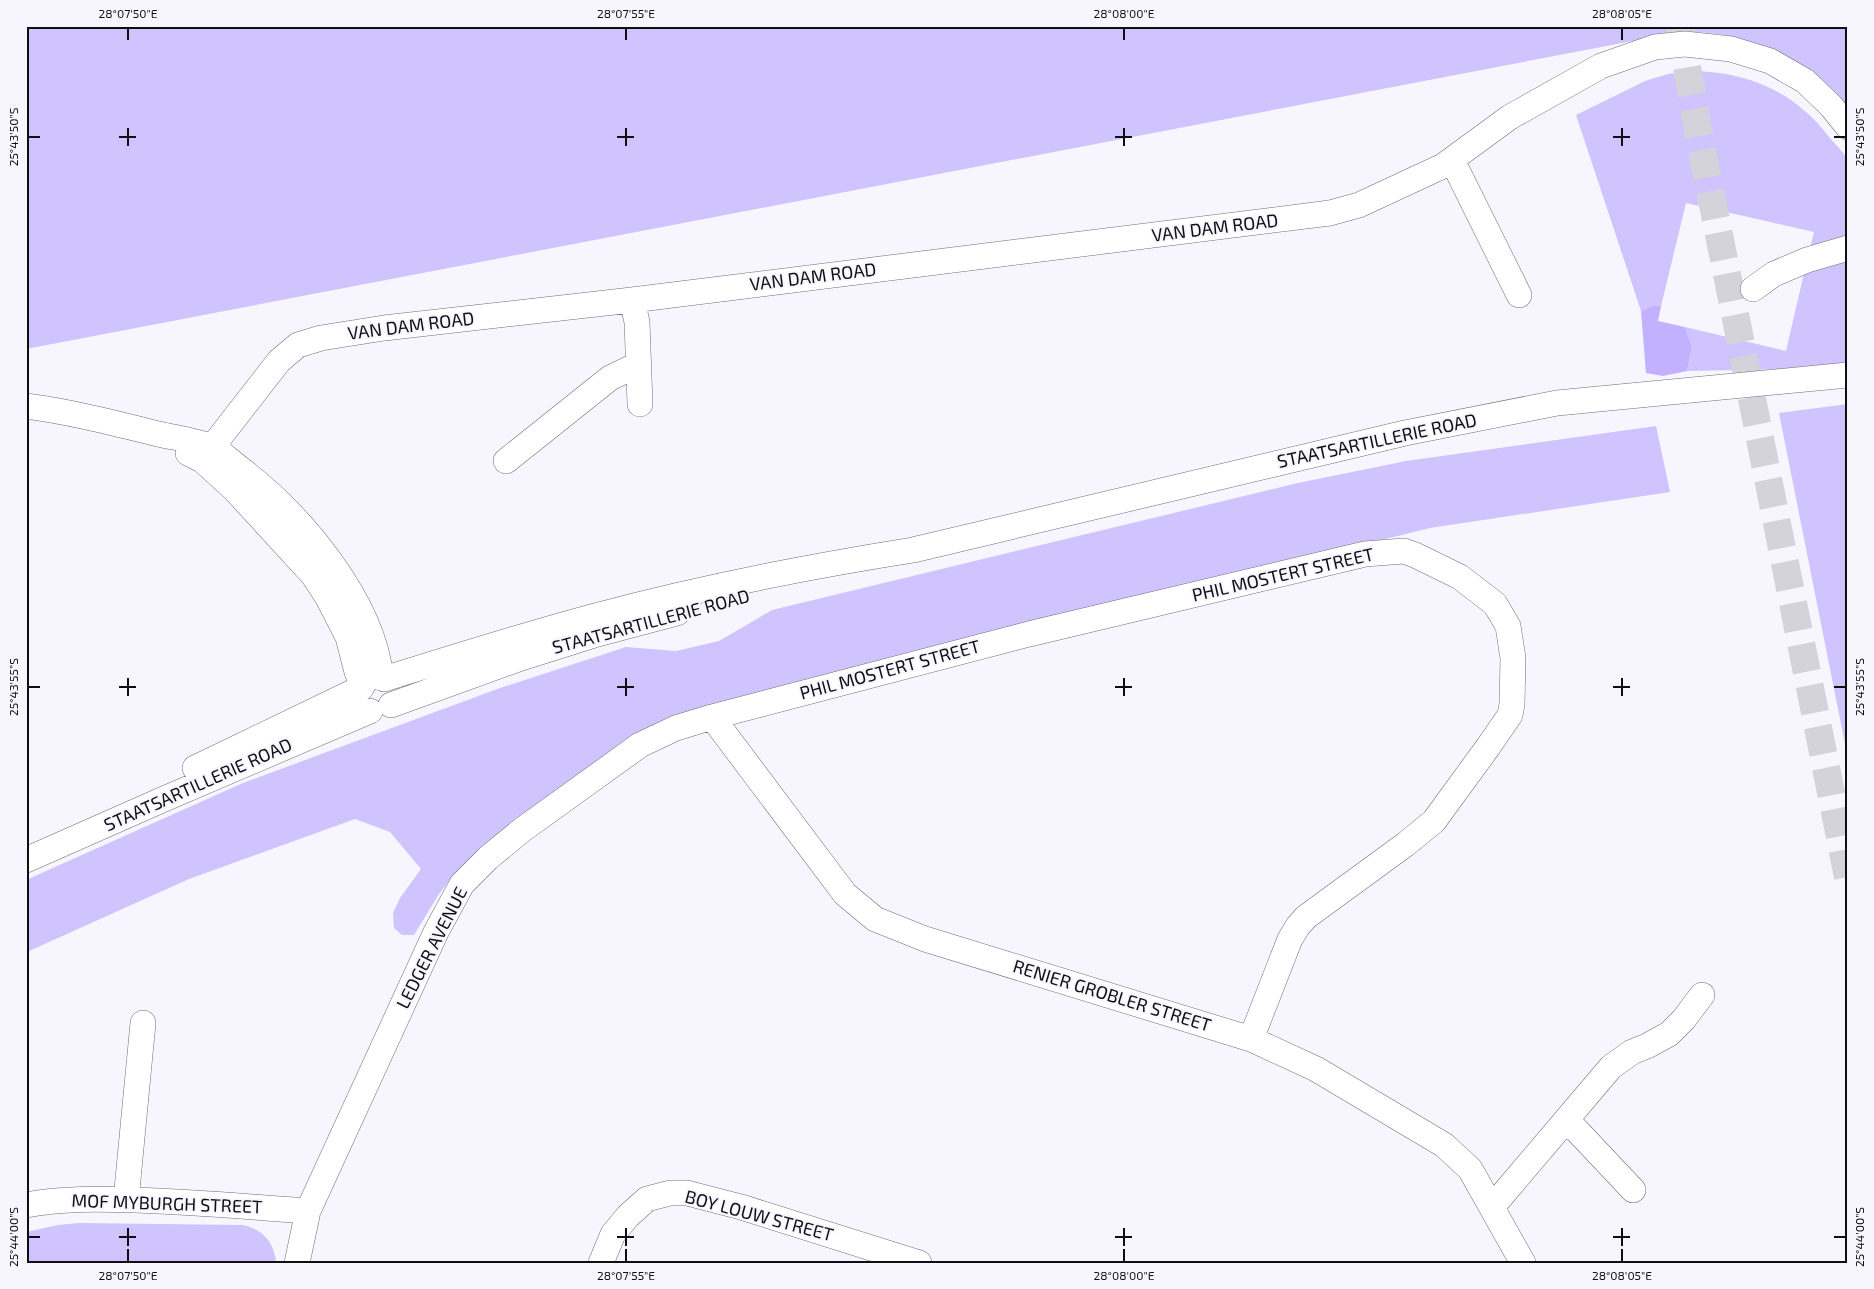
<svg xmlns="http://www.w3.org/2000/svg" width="1874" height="1289" viewBox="0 0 1874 1289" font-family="'Exo 2',sans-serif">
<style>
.green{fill:#cfc4fd}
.forest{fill:#c1b1ff}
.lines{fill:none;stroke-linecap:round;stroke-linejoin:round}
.major-tunnel{stroke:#d4d3db;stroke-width:28;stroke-dasharray:28 14;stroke-linecap:butt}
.minor-casing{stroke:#6f6d78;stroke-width:26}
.minor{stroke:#fff;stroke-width:25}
.ticks{fill:none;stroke:#0f0e12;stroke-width:2}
.labels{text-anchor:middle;stroke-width:4;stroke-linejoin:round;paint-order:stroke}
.street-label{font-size:18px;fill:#0f0e12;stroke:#f7f6fe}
.neatline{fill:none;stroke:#0f0e12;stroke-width:2}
.ticks-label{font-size:12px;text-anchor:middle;fill:#0f0e12}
</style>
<rect width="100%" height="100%" fill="#f7f6fe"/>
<!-- green -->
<path class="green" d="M 26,26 L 1848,26 L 1848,110 L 1785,55 L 1764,46 L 1725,35 L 1698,32 L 1638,40 L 26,349 Z
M 1691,71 C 1749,72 1794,91 1830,138 C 1835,144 1846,154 1848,162 C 1849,168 1848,175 1848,181 C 1848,199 1848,217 1848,235 L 1809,253 L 1814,232 L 1686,203 L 1661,306 L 1652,306 L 1641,311 L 1576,115 L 1645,81 L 1668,74 Z
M 1848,258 L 1848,362 L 1789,369 L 1687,371 L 1692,347 L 1685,327 L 1786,351 L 1805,269 Z
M 1848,404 L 1848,759 L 1779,413 Z
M 1656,426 L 1670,492 L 1430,528 L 711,705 L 668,719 L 452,877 L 439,894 L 414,935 L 402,935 L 394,928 L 393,913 L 400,898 L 421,869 L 390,832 L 355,819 L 189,879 L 29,951 L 26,948 L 26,880 L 243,783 L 500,688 L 626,647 L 676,651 L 719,641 L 772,610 L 1298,483 L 1406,461 Z
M 79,1223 L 243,1225 C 263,1230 273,1241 276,1261 L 276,1263 L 26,1263 L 26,1232 L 58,1225 Z"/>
<!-- forest -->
<path class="forest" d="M 1652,306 L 1661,306 L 1658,321 L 1685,327 L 1692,347 L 1687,371 L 1663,376 L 1646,373 L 1641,311 Z"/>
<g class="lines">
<!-- major-tunnel -->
<path class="major-tunnel" d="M 1680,26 L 1698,130 L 1848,877"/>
<!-- minor casing -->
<g class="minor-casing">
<path id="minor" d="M 1452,160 L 1519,295
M 1753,289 L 1774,274 L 1807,260 L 1848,248
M 632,300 L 637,322 L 640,404
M 26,406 C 72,412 118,424 163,435 C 177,438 198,441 211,447 C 220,451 230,461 238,467 C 299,513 373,599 381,678
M 188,453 L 202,460 L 235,490 L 313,575 L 328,598 L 348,637 L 357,672 L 363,685
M 202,460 L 279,361 L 298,345 L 321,338 L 384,328 L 632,300 L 1330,213 L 1359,205 L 1443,166 L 1510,117 L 1601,66 L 1655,47 L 1685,44 L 1731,49 L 1770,61 L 1805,81 L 1831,106 L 1848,127
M 506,461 L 610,378 L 639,364
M 384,679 C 454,657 524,635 595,616 C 699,588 806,567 913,550 L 1405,433 L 1557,403 L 1848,375
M 391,705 L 521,658 L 594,635 L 677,613
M 712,717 L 845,894 L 875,919 L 925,939 L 1251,1039 L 1316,1069 L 1444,1145 L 1470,1169 L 1523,1263
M 195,768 L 361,688
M 26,860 L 164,799 L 370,711
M 1567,1120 L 1633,1190
M 126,1200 L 143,1023
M 26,1205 C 63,1198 99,1199 136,1200 C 194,1202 251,1207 308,1211
M 1493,1206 L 1611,1067 L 1632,1052 L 1647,1046 L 1669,1034 L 1684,1019 L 1702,995
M 297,1263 L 308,1211 L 436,932 L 462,884 L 488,858 L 522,830 L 640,745 L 676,728 L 712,717 L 1029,634 L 1365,554 L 1404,551 L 1415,555 L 1460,577 L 1495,604 L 1508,626 L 1513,658 L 1512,704 L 1510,715 L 1488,747 L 1434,821 L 1406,844 L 1306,917 L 1298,926 L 1290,939 L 1251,1039
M 601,1263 L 613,1234 L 628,1216 L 647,1199 L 670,1193 L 687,1193 L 741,1207 L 919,1263"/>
</g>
<!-- minor -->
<use href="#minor" class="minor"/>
</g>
<!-- ticks -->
<path class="ticks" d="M 128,28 L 128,40M 626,28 L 626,40M 1124,28 L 1124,40M 1622,28 L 1622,40M 128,128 L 128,146M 626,128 L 626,146M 1124,128 L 1124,146M 1622,128 L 1622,146M 28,137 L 40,137M 119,137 L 136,137M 617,137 L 634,137M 1115,137 L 1132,137M 1613,137 L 1630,137M 1834,137 L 1846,137M 128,678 L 128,696M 626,678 L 626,696M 1124,678 L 1124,696M 1622,678 L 1622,696M 28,687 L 40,687M 119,687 L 136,687M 617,687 L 634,687M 1115,687 L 1132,687M 1613,687 L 1630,687M 1834,687 L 1846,687M 128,1228 L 128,1246M 626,1228 L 626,1246M 1124,1228 L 1124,1246M 1622,1228 L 1622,1246M 28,1237 L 40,1237M 119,1237 L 136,1237M 617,1237 L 634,1237M 1115,1237 L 1132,1237M 1613,1237 L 1630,1237M 1834,1237 L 1846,1237M 128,1249 L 128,1262M 626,1249 L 626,1262M 1124,1249 L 1124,1262M 1622,1249 L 1622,1262"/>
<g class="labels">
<!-- street labels -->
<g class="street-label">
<text transform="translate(1215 228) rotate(-7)" y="6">VAN DAM ROAD</text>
<text transform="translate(813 277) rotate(-7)" y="6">VAN DAM ROAD</text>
<text transform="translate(411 326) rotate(-7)" y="6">VAN DAM ROAD</text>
<text transform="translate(1377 441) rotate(-12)" y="6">STAATSARTILLERIE ROAD</text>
<text transform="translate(1283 575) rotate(-13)" y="6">PHIL MOSTERT STREET</text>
<text transform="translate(651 622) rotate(-15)" y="6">STAATSARTILLERIE ROAD</text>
<text transform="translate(890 670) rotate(-15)" y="6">PHIL MOSTERT STREET</text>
<text transform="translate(198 785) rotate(-24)" y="6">STAATSARTILLERIE ROAD</text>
<text transform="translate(432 948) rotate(-63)" y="6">LEDGER AVENUE</text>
<text transform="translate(1112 996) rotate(17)" y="6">RENIER GROBLER STREET</text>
<text transform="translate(167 1204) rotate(2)" y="6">MOF MYBURGH STREET</text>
<text transform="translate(759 1216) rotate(15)" y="6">BOY LOUW STREET</text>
</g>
</g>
<!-- border -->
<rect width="1874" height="1289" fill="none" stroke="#f7f6fe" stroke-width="55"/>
<rect x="28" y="28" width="1818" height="1234" class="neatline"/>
<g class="ticks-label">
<text x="128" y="18">28°07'50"E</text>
<text x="626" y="18">28°07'55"E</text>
<text x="1124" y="18">28°08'00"E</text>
<text x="1622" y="18">28°08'05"E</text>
<text transform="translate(14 137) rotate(-90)" y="4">25°43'50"S</text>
<text transform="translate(1860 137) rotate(-90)" y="4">25°43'50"S</text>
<text transform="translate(14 687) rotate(-90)" y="4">25°43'55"S</text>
<text transform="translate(1860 687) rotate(-90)" y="4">25°43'55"S</text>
<text transform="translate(14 1237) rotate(-90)" y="4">25°44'00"S</text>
<text transform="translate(1860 1237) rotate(-90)" y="4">25°44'00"S</text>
<text x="128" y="1280">28°07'50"E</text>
<text x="626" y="1280">28°07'55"E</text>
<text x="1124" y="1280">28°08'00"E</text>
<text x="1622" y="1280">28°08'05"E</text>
</g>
</svg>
